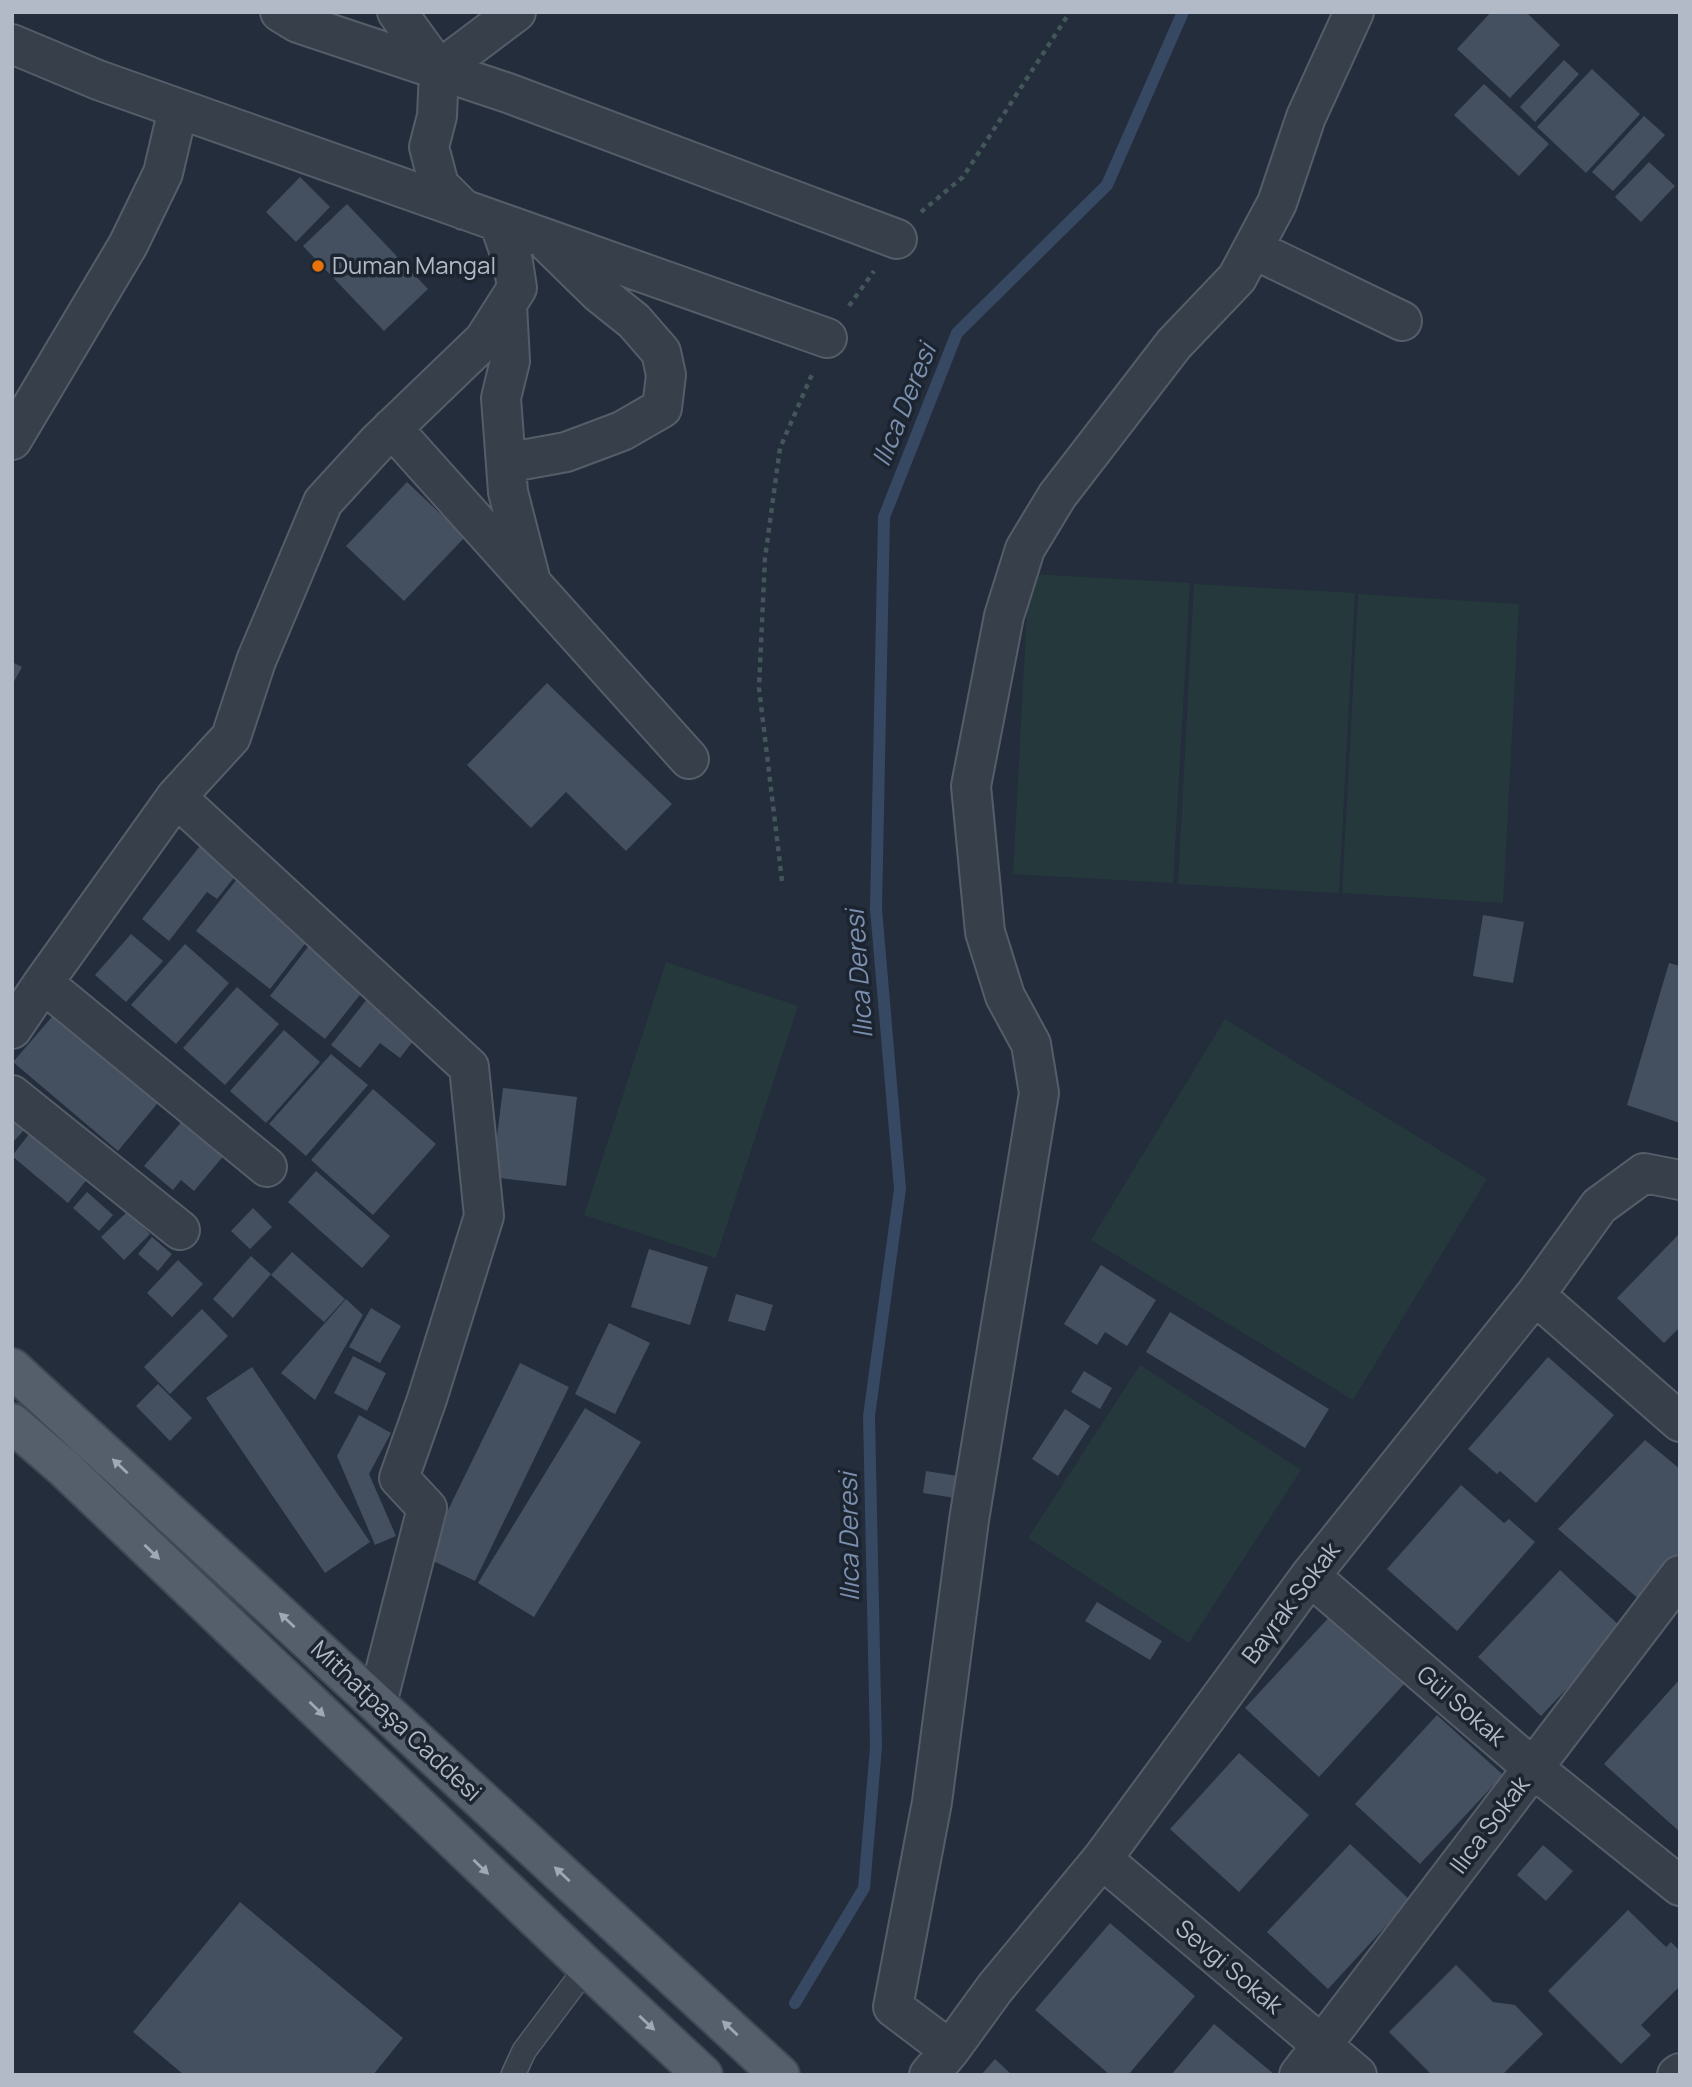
<svg xmlns="http://www.w3.org/2000/svg" width="1692" height="2087" viewBox="0 0 1692 2087" font-family="Manrope,sans-serif">
<style>
.green{fill:#25393c}
.lines{fill:none;stroke-linecap:round;stroke-linejoin:round}
.stream{stroke:#374862;stroke-width:12}
.building{fill:#445060}
.lane-casing{stroke:#555d69;stroke-width:26}
.street-casing{stroke:#555d69;stroke-width:42}
.primary-casing{stroke:#404854;stroke-width:42}
.path{stroke:#435659;stroke-width:4.5;stroke-dasharray:5 5;stroke-linecap:butt}
.lane{stroke:#373f4b;stroke-width:23}
.street{stroke:#373f4b;stroke-width:38}
.primary{stroke:#555e6b;stroke-width:38}
.oneway{fill:#9fa8b5}
.food-dot{fill:#e8710a;stroke:#1c2430;stroke-width:2.5}
.labels{text-anchor:middle;stroke-width:7;stroke-linejoin:round;paint-order:stroke}
.poi-label{font-size:24px;fill:#b2bac7;stroke:#1c2430;text-anchor:start}
.street-label{font-size:24px;fill:#b2bac7;stroke:#1c2430}
.water-label{font-size:26px;font-style:italic;fill:#7b8fae;stroke:#1c2430}
</style>
<rect width="100%" height="100%" fill="#232d3b"/>
<!-- green -->
<path class="green" d="M 1029,574 L 1190,583 L 1173,883 L 1013,874 Z
M 1194,584 L 1355,593 L 1339,893 L 1178,884 Z
M 1358,594 L 1519,604 L 1503,903 L 1342,893 Z
M 666,962 L 798,1006 L 716,1258 L 584,1215 Z
M 1225,1019 L 1487,1179 L 1353,1400 L 1091,1240 Z
M 1140,1365 L 1301,1470 L 1189,1643 L 1028,1538 Z"/>
<g class="lines">
<!-- stream -->
<path class="stream" d="M 795,2003 L 864,1888 L 876,1747 L 869,1416 L 900,1189 L 876,909 L 884,517 L 957,333 L 1107,185 L 1183,12"/>
</g>
<!-- building -->
<path class="building" d="M 1491,12 L 1526,12 L 1560,45 L 1510,98 L 1457,49 Z
M 1564,60 L 1579,74 L 1535,122 L 1520,107 Z
M 1592,69 L 1640,114 L 1586,173 L 1537,127 Z
M 1484,84 L 1549,144 L 1519,176 L 1454,115 Z
M 1644,116 L 1665,135 L 1613,191 L 1592,172 Z
M 1649,162 L 1675,186 L 1641,222 L 1615,197 Z
M 300,177 L 330,207 L 296,242 L 266,212 Z
M 347,204 L 428,289 L 384,331 L 303,246 Z
M 407,482 L 465,537 L 404,601 L 346,546 Z
M 12,662 L 22,667 L 12,685 Z
M 547,683 L 672,804 L 626,851 L 566,792 L 531,828 L 467,765 Z
M 200,846 L 236,875 L 217,899 L 207,892 L 169,941 L 142,919 Z
M 237,879 L 311,936 L 270,989 L 196,931 Z
M 1483,915 L 1524,922 L 1513,983 L 1473,976 Z
M 131,934 L 163,961 L 126,1002 L 95,975 Z
M 311,943 L 367,986 L 325,1039 L 270,996 Z
M 185,944 L 229,983 L 176,1044 L 131,1005 Z
M 1669,963 L 1680,966 L 1680,1123 L 1627,1105 Z
M 237,987 L 279,1024 L 225,1085 L 183,1048 Z
M 371,994 L 420,1032 L 400,1058 L 380,1043 L 360,1068 L 331,1045 Z
M 57,1011 L 161,1099 L 118,1151 L 13,1062 Z
M 284,1030 L 320,1062 L 266,1123 L 230,1091 Z
M 331,1054 L 368,1085 L 306,1156 L 269,1124 Z
M 503,1088 L 577,1097 L 566,1186 L 492,1177 Z
M 373,1089 L 436,1144 L 373,1215 L 311,1160 Z
M 190,1112 L 231,1147 L 194,1191 L 181,1180 L 173,1190 L 144,1166 Z
M 12,1117 L 25,1129 L 12,1143 Z
M 33,1129 L 89,1177 L 68,1203 L 12,1156 Z
M 316,1171 L 390,1236 L 362,1268 L 288,1202 Z
M 87,1192 L 113,1215 L 99,1231 L 73,1208 Z
M 253,1208 L 272,1227 L 250,1249 L 231,1231 Z
M 128,1211 L 150,1234 L 124,1260 L 101,1237 Z
M 1680,1233 L 1680,1327 L 1664,1343 L 1617,1298 Z
M 152,1237 L 172,1254 L 158,1271 L 138,1254 Z
M 649,1249 L 708,1267 L 690,1325 L 631,1307 Z
M 292,1252 L 345,1299 L 324,1322 L 271,1275 Z
M 251,1256 L 271,1274 L 233,1318 L 213,1299 Z
M 178,1260 L 203,1284 L 172,1317 L 147,1293 Z
M 1101,1265 L 1156,1300 L 1127,1346 L 1105,1332 L 1097,1345 L 1064,1324 Z
M 736,1294 L 773,1305 L 765,1331 L 728,1321 Z
M 346,1299 L 363,1315 L 315,1400 L 281,1373 Z
M 371,1308 L 401,1326 L 380,1363 L 349,1347 Z
M 202,1309 L 228,1336 L 170,1394 L 144,1367 Z
M 1170,1312 L 1329,1409 L 1305,1448 L 1146,1352 Z
M 609,1323 L 650,1343 L 615,1414 L 575,1394 Z
M 353,1356 L 386,1373 L 367,1411 L 334,1393 Z
M 1548,1357 L 1614,1415 L 1536,1503 L 1500,1471 L 1497,1474 L 1468,1449 Z
M 520,1363 L 569,1387 L 475,1581 L 425,1557 Z
M 252,1367 L 370,1542 L 325,1573 L 206,1398 Z
M 1084,1371 L 1112,1388 L 1100,1409 L 1071,1392 Z
M 158,1384 L 192,1418 L 170,1441 L 136,1406 Z
M 585,1408 L 641,1442 L 534,1617 L 478,1583 Z
M 1065,1409 L 1090,1426 L 1058,1476 L 1032,1459 Z
M 359,1415 L 391,1433 L 369,1474 L 396,1536 L 375,1545 L 337,1456 Z
M 1645,1440 L 1680,1469 L 1680,1551 L 1641,1601 L 1558,1529 Z
M 926,1471 L 958,1476 L 955,1498 L 923,1493 Z
M 1461,1485 L 1504,1523 L 1509,1519 L 1535,1542 L 1457,1631 L 1387,1569 Z
M 1560,1570 L 1623,1629 L 1541,1716 L 1478,1657 Z
M 1097,1602 L 1162,1641 L 1150,1660 L 1085,1621 Z
M 1332,1614 L 1406,1682 L 1319,1777 L 1245,1708 Z
M 1680,1679 L 1680,1832 L 1604,1764 Z
M 1437,1715 L 1503,1775 L 1420,1864 L 1355,1804 Z
M 1239,1753 L 1309,1815 L 1239,1892 L 1170,1829 Z
M 1350,1844 L 1410,1900 L 1328,1989 L 1267,1932 Z
M 1543,1845 L 1573,1871 L 1546,1901 L 1517,1875 Z
M 240,1902 L 403,2038 L 373,2075 L 184,2075 L 133,2032 Z
M 1628,1910 L 1666,1947 L 1671,1942 L 1680,1951 L 1680,1986 L 1641,2025 L 1651,2035 L 1621,2064 L 1548,1991 Z
M 1110,1923 L 1195,1996 L 1128,2075 L 1110,2075 L 1035,2010 Z
M 1456,1965 L 1493,2002 L 1515,2005 L 1543,2034 L 1502,2075 L 1432,2075 L 1389,2032 Z
M 1214,2024 L 1275,2075 L 1171,2075 Z
M 995,2059 L 1012,2075 L 981,2075 Z"/>
<g class="lines">
<!-- lane casing -->
<g class="lane-casing">
<path id="lane" d="M 513,2075 L 524,2051 L 587,1967"/>
</g>
<!-- street casing -->
<g class="street-casing">
<path id="street" d="M 280,12 L 298,23 L 508,93 L 897,239
M 397,12 L 439,70 L 437,116 L 429,147 L 439,185 L 464,210
M 12,44 L 98,80 L 827,338
M 439,70 L 516,12
M 1253,249 L 1402,321
M 507,305 L 510,361 L 501,398 L 508,492 L 530,578
M 392,428 L 689,759
M 12,440 L 128,245 L 163,173 L 178,109
M 506,463 L 566,452 L 622,431 L 662,408 L 666,375 L 661,352 L 634,321 L 599,293 L 549,244
M 176,797 L 231,737 L 256,661 L 323,502 L 377,443 L 484,340 L 517,288 L 513,262 L 499,222
M 43,983 L 267,1167
M 12,1029 L 43,983 L 176,797 L 469,1067 L 484,1216 L 427,1399 L 399,1478 L 427,1508 L 377,1703
M 12,1095 L 180,1230
M 1535,1295 L 1680,1422
M 1310,1576 L 1533,1768 L 1680,1886
M 1102,1859 L 1357,2075
M 950,2050 L 893,2007 L 932,1802 L 969,1520 L 1039,1093 L 1031,1044 L 1005,996 L 985,932 L 971,786 L 1004,616 L 1025,549 L 1057,496 L 1174,344 L 1237,278 L 1277,203 L 1306,117 L 1354,12
M 929,2075 L 950,2050 L 995,1988 L 1102,1859 L 1310,1576 L 1535,1295 L 1599,1206 L 1644,1173 L 1680,1180
M 1299,2075 L 1680,1575
M 1677,2075 L 1680,2073"/>
</g>
<!-- primary casing -->
<g class="primary-casing">
<path id="primary" d="M 12,1368 L 780,2075
M 12,1423 L 63,1467 L 587,1967 L 703,2075"/>
</g>
<!-- path -->
<path class="path" d="M 921,212 L 963,177 L 1070,12
M 849,306 L 874,271
M 782,881 L 759,688 L 765,558 L 780,448 L 813,372"/>
<!-- lane -->
<use href="#lane" class="lane"/>
<!-- street -->
<use href="#street" class="street"/>
<!-- primary -->
<use href="#primary" class="primary"/>
</g>
<!-- one-way arrows -->
<defs><path id="oneway-solid" d="M-6-.8H1V-3.2L6.5 0L1 3.2V.8H-6Z" transform="scale(1.75)"/></defs>
<g class="oneway">
<use href="#oneway-solid" transform="translate(120 1466) rotate(-137)"/>
<use href="#oneway-solid" transform="translate(152 1552) rotate(44)"/>
<use href="#oneway-solid" transform="translate(287 1620) rotate(-137)"/>
<use href="#oneway-solid" transform="translate(317 1709) rotate(44)"/>
<use href="#oneway-solid" transform="translate(481 1867) rotate(44)"/>
<use href="#oneway-solid" transform="translate(562 1874) rotate(-137)"/>
<use href="#oneway-solid" transform="translate(647 2023) rotate(43)"/>
<use href="#oneway-solid" transform="translate(730 2028) rotate(-137)"/>
</g>
<!-- markers -->
<circle class="food-dot" cx="318" cy="266" r="7"/>
<g class="labels">
<!-- poi labels -->
<g class="poi-label">
<text x="332" y="274">Duman Mangal</text>
</g>
<!-- street labels -->
<g class="street-label">
<text transform="translate(1291 1603) rotate(-53)" y="8">Bayrak Sokak</text>
<text transform="translate(1461 1706) rotate(41)" y="8">Gül Sokak</text>
<text transform="translate(396 1721) rotate(43)" y="8">Mithatpaşa Caddesi</text>
<text transform="translate(1490 1825) rotate(-53)" y="8">Ilıca Sokak</text>
<text transform="translate(1229 1967) rotate(40)" y="8">Sevgi Sokak</text>
</g>
<!-- water labels -->
<g class="water-label">
<text transform="translate(904 405) rotate(-68)" y="9">Ilıca Deresi</text>
<text transform="translate(859 974) rotate(-94)" y="9">Ilıca Deresi</text>
<text transform="translate(849 1537) rotate(-91)" y="9">Ilıca Deresi</text>
</g>
</g>
<!-- border -->
<rect width="1692" height="2087" fill="none" stroke="#b2bac7" stroke-width="28"/>
</svg>
